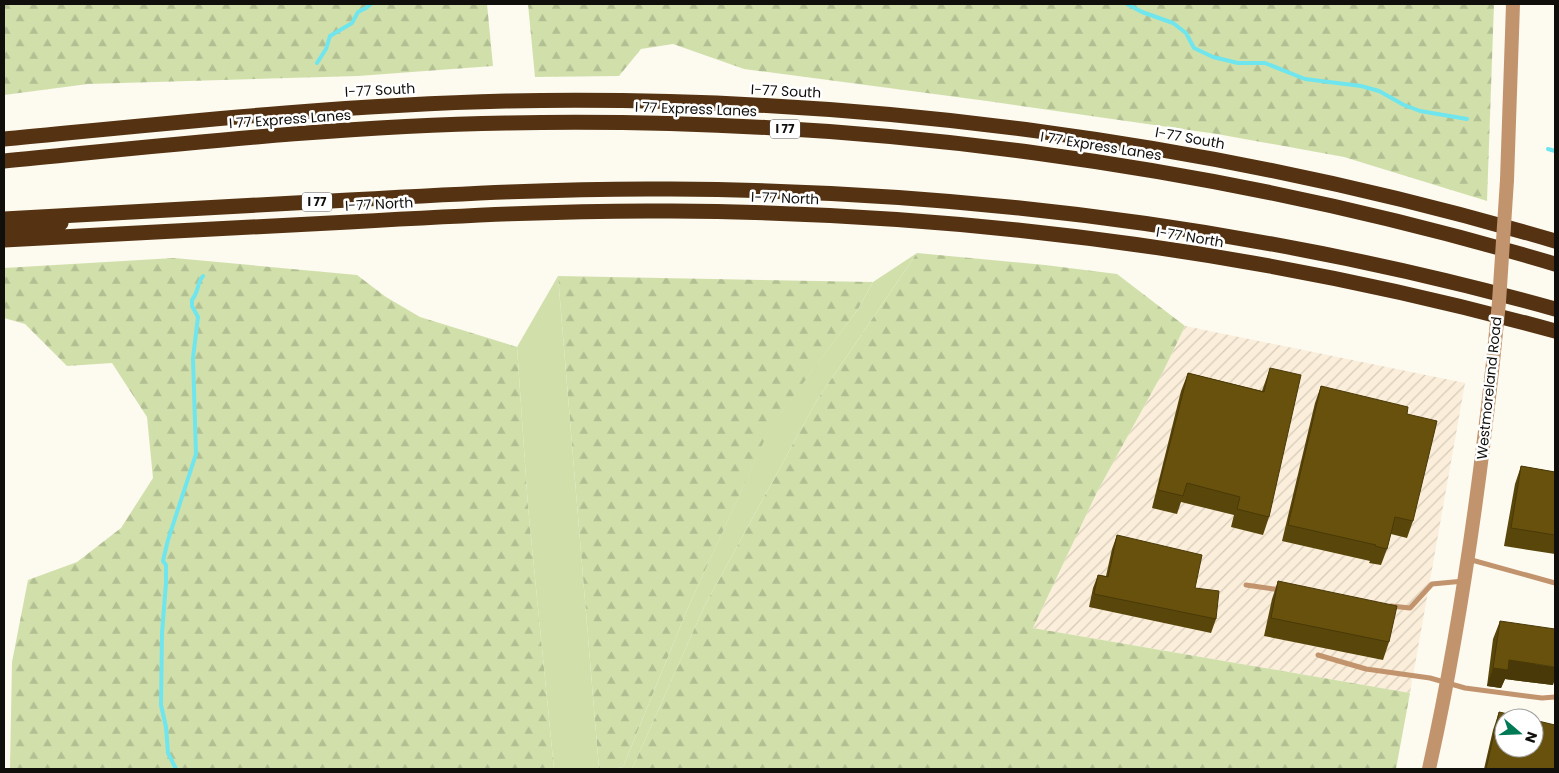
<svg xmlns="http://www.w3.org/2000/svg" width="1559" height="773" viewBox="0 0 1559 773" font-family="Poppins,sans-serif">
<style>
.industrial{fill:url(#industrial-furrows)}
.grass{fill:#d1e0ab}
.forest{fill:url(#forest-firs)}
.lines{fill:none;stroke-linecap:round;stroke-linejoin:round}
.stream{stroke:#6fe5ee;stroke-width:4}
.service{stroke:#c2946e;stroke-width:5}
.tertiary{stroke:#c2946e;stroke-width:14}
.motorway{stroke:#553312;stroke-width:15}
.tertiary-bridge{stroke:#c2946e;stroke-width:14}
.wall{fill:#59460a}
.shaded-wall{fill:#493908}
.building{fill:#68510c;stroke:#493908}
.labels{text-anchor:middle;stroke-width:5;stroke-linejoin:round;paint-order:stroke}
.shield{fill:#fff;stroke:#585755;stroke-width:1}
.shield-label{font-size:12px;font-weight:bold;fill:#100f0c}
.street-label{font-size:14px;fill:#100f0c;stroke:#fff}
</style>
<defs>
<pattern id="industrial-furrows" width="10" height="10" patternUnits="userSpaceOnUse" patternTransform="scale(1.25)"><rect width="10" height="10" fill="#fbeeda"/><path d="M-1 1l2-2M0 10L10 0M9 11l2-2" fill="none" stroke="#d6cbba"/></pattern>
<pattern id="forest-firs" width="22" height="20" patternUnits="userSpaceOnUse" patternTransform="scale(1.25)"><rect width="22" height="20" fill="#d1e0ab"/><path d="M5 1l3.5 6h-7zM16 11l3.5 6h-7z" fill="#b2bf92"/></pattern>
</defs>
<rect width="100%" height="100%" fill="#fdfaf0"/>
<!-- industrial -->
<path class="industrial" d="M 1185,326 L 1465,383 L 1410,693 L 1033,628 L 1097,492 L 1163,372 Z"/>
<!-- grass -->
<path class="grass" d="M 917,253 L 817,400 L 704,607 L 632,769 L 614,769 L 623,767 L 687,610 L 770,427 L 858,309 L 873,282 Z
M 558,276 L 599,769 L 554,769 L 528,507 L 517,347 Z"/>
<!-- forest -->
<path class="forest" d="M 4,4 L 487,4 L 493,66 L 358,76 L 88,84 L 4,95 Z
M 528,4 L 1494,4 L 1487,201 L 1344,157 L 1217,134 L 987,101 L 744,69 L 673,44 L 641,49 L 619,76 L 535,77 Z
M 917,253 L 1045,265 L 1117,274 L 1185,326 L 1163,372 L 1097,492 L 1033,628 L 1410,693 L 1396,769 L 632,769 L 704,607 L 817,400 Z
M 174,258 L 357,275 L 386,297 L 420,317 L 517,347 L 528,507 L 554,769 L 10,769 L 12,662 L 28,580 L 77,562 L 121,528 L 153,478 L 147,417 L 112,363 L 67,366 L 25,324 L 4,318 L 4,268 Z
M 558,276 L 873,282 L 858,309 L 770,428 L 687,610 L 623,767 L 614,769 L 599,769 Z"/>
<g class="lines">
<!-- stream -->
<path class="stream" d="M 1127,4 L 1142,12 L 1173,23 L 1186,33 L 1194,48 L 1213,57 L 1238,63 L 1265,63 L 1305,79 L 1361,86 L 1379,91 L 1404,105 L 1420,111 L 1467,119
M 317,63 L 326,49 L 330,36 L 352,23 L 358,12 L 366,8 L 371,4
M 1548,149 L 1555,151
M 176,769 L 168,753 L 166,727 L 161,705 L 162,633 L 166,583 L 166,565 L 163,561 L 168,540 L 196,454 L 193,358 L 198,317 L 192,306 L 192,300 C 200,290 196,284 203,276"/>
<!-- service -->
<path class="service" d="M 1468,559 L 1555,583
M 1246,585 L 1281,590
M 1391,606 L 1410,608 L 1432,584 L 1464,581
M 1318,655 L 1366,669 L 1430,678 L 1465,688 L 1542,698 L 1555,697"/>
<!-- tertiary -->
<path class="tertiary" d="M 1507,180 L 1513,4
M 1429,769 C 1459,635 1478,499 1493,362"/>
<!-- motorway -->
<path class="motorway" d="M 4,139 C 171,123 338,105 506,101 C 860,94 1216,141 1555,241
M 4,161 C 171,145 338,126 506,123 C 860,116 1215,163 1555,264
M 4,219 C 119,212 234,206 349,200 C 456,194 563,188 671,189 C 968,191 1268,229 1555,309
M 4,230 L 40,227 L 61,223
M 4,240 C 119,234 234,228 349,222 C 456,216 563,210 671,211 C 969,213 1268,252 1555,331"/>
<!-- tertiary-bridge -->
<path class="tertiary-bridge" d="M 1493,362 L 1499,302 L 1507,180"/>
</g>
<!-- wall -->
<path class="wall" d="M 1270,368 L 1269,517 L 1263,535 L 1231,527 L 1234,515 L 1181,502 L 1177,514 L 1152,508 L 1181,391 L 1188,373 L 1262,391 Z
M 1321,386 L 1407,414 L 1413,521 L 1407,538 L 1391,534 L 1387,549 L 1381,565 L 1369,563 L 1370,561 L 1282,541 L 1315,403 Z
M 1521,466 L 1555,472 L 1555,554 L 1504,546 L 1515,484 Z
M 1117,535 L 1195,588 L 1216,619 L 1211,633 L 1089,607 L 1093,588 L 1098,575 L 1106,576 L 1112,549 Z
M 1278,581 L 1389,642 L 1383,660 L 1264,636 L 1272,599 Z
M 1500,621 L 1553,685 L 1505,679 L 1501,688 L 1487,686 L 1493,639 Z
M 1499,712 L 1555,769 L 1484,769 L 1493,730 Z"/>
<!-- shaded-wall -->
<path class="shaded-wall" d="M 1509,660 L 1555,667 L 1555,679 L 1553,685 L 1505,679 L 1501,688 L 1487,686 L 1493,668 Z"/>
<!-- building -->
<path class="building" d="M 1270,368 L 1301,375 L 1269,517 L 1237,509 L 1240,497 L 1187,483 L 1183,496 L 1158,490 L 1188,373 L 1264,392 Z
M 1321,386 L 1408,407 L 1407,414 L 1437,421 L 1413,521 L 1395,517 L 1387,549 L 1375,546 L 1376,545 L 1288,525 Z
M 1521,466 L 1555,472 L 1555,535 L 1511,528 Z
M 1117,535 L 1202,555 L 1195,588 L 1219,591 L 1216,619 L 1094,594 L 1098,575 L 1108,577 Z
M 1278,581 L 1397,606 L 1389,642 L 1271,618 Z
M 1500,621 L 1555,629 L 1555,667 L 1509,660 L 1508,670 L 1493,668 Z
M 1499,712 L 1526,718 L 1504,718 L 1504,748 L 1534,748 L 1534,720 L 1555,725 L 1555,769 L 1486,769 Z"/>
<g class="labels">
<!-- shield labels -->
<g class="shield">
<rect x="770" y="119.5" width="30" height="19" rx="4"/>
<rect x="302" y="192.5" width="30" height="19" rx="4"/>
</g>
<g class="shield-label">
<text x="785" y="133">I 77</text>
<text x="317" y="206">I 77</text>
</g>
<!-- street labels -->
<g class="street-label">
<text transform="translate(380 90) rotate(-3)" y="5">I-77 South</text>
<text transform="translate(786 91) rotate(3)" y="5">I-77 South</text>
<text transform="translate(696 109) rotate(2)" y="5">I 77 Express Lanes</text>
<text transform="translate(290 119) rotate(-4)" y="5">I 77 Express Lanes</text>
<text transform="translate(1190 138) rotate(10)" y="5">I-77 South</text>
<text transform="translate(1101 146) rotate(9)" y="5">I 77 Express Lanes</text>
<text transform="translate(785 198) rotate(2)" y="5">I-77 North</text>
<text transform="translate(379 204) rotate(-3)" y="5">I-77 North</text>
<text transform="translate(1190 237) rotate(9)" y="5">I-77 North</text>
<text transform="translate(1489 388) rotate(-84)" y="5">Westmoreland Road</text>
</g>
</g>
<!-- border -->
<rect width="1559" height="773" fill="none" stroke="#100f0c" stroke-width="10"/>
<!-- north arrow -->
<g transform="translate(1519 733) rotate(109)"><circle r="24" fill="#ffffff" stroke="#9f9f9e"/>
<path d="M0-4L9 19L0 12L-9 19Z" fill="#007955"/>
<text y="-8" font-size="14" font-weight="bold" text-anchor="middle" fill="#100f0c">N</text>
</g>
</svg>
